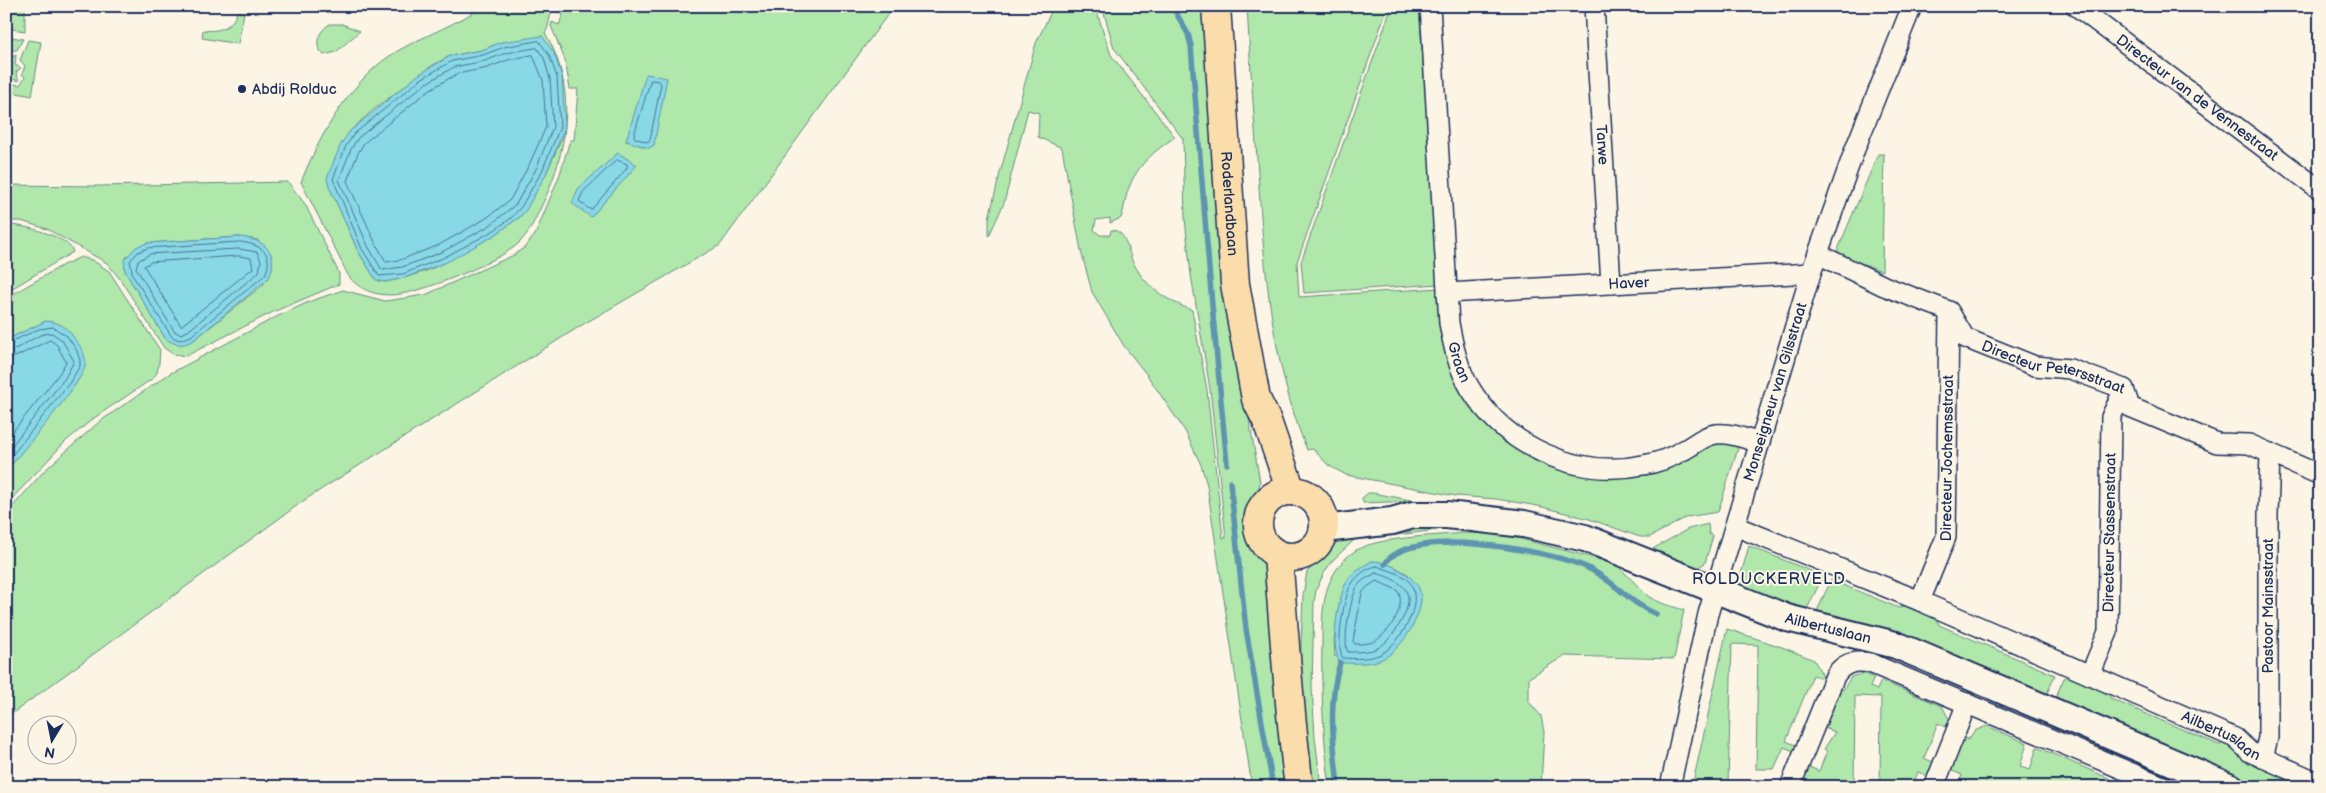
<svg xmlns="http://www.w3.org/2000/svg" width="2326" height="793" viewBox="0 0 2326 793" font-family="'Balsamiq Sans',sans-serif">
<style>
.green{fill:#b0e7aa;stroke:#668b84;fill-rule:evenodd}
.water{fill:#89d8e6;stroke:#5d94b0}
.lines{fill:none;stroke-linecap:round;stroke-linejoin:round}
.shore{stroke:#477394;stroke-width:1}
.stream{stroke:#5d94b0;stroke-width:5.5}
.minor-casing{stroke:#1b2f5e;stroke-width:22}
.secondary-casing{stroke:#1b2f5e;stroke-width:30}
.primary-casing{stroke:#1b2f5e;stroke-width:31}
.minor{stroke:#fcf5e5;stroke-width:19}
.secondary{stroke:#fcf5e5;stroke-width:26}
.primary{stroke:#fbddab;stroke-width:28}
.poi-dot{fill:#1b2f5e;stroke:#fcf5e5;stroke-width:2}
.labels{text-anchor:middle;stroke-width:4;stroke-linejoin:round;paint-order:stroke}
.poi-label{font-size:15px;fill:#1b2f5e;stroke:#fcf5e5;text-anchor:start}
.street-label{font-size:15px;fill:#1b2f5e;stroke:#fcf5e5}
.neighbourhood-label{font-size:16px;letter-spacing:1px;fill:#1b2f5e;stroke:#fcf5e5}
</style>
<rect width="100%" height="100%" fill="#fcf5e5"/>
<filter id="ink" filterUnits="userSpaceOnUse"><feTurbulence type="fractalNoise" baseFrequency=".02" numOctaves="2"/><feDisplacementMap in="SourceGraphic" scale="10" xChannelSelector="R" yChannelSelector="G"/><feConvolveMatrix kernelMatrix="1 2 1 2 8 2 1 2 1" color-interpolation-filters="sRGB"/></filter>
<g filter="url(#ink)">
<!-- green -->
<path class="green" d="M 10,6 L 19,8 L 25,6 L 25,31 L 6,28 L 6,9 Z
M 483,6 L 555,6 C 548,15 550,27 545,33 C 578,88 568,152 541,207 C 535,220 529,233 519,243 C 501,261 416,296 390,295 C 374,295 357,289 348,275 L 301,182 C 320,134 354,74 401,49 C 428,34 457,24 483,6 ZM 502,42 L 562,77 L 564,133 L 546,174 L 521,216 L 495,235 L 429,270 L 404,278 L 385,282 L 376,280 L 358,251 L 329,186 L 350,131 L 373,110 L 433,65 L 450,56 L 482,50 Z
M 561,6 L 894,6 L 720,245 L 582,325 L 306,499 L 6,718 L 6,514 L 44,471 L 99,422 L 169,374 L 276,317 L 311,301 L 343,290 L 385,301 L 425,295 L 514,255 L 525,247 L 535,235 L 560,174 L 570,140 L 574,140 L 578,89 L 570,89 L 565,60 L 551,26 L 552,22 L 559,25 L 563,14 L 556,12 ZM 632,125 L 649,148 L 626,141 ZM 618,153 L 636,165 L 591,217 L 579,189 Z
M 1054,6 L 1095,6 L 1111,55 L 1175,137 C 1156,150 1139,163 1130,185 C 1125,195 1125,208 1121,218 L 1110,223 L 1110,218 L 1096,220 L 1094,230 L 1100,235 L 1110,235 L 1111,230 C 1128,230 1127,254 1135,266 C 1148,289 1168,301 1192,310 L 1207,390 L 1223,538 L 1226,538 L 1210,389 L 1191,275 L 1185,219 L 1183,139 L 1114,48 L 1102,6 L 1163,6 L 1172,11 L 1175,11 L 1176,6 L 1210,6 L 1231,316 L 1260,482 C 1259,493 1254,498 1250,507 C 1241,529 1253,549 1268,564 L 1290,787 L 1252,787 L 1207,485 L 1201,465 L 1185,431 L 1147,375 L 1124,346 L 1092,292 L 1081,251 L 1062,148 L 1038,137 L 1039,113 L 1028,110 L 1004,203 L 989,236 L 989,218 L 1000,173 L 1036,43 Z
M 1247,6 L 1388,6 L 1297,262 L 1299,297 L 1440,288 L 1461,385 L 1575,471 L 1715,441 L 1736,444 L 1738,448 L 1718,512 L 1687,517 L 1650,537 L 1640,537 L 1589,519 L 1538,506 L 1496,499 L 1456,496 L 1346,475 L 1328,465 L 1313,449 L 1307,450 C 1271,362 1264,267 1258,172 C 1254,117 1250,62 1247,6 Z
M 1392,6 L 1419,7 L 1439,284 L 1304,293 L 1301,262 Z
M 237,12 L 244,13 L 238,44 L 202,38 L 203,30 C 219,32 232,28 237,12 Z
M 330,24 L 342,24 L 360,31 L 336,52 L 324,55 C 312,46 319,30 330,24 Z
M 6,36 L 23,39 L 17,50 L 6,50 Z
M 28,40 L 41,42 L 32,96 L 6,91 L 6,88 L 12,84 L 20,85 L 25,77 L 22,74 L 25,66 L 20,60 Z
M 16,55 L 15,65 L 21,68 L 16,72 L 19,81 L 10,78 L 8,83 L 6,82 L 6,58 L 8,59 Z
M 1878,154 L 1884,154 L 1882,271 L 1836,254 Z
M 288,182 L 305,204 L 339,273 L 339,284 L 273,312 L 186,356 L 173,354 L 164,348 L 120,279 L 107,263 L 47,229 L 21,221 L 6,221 L 6,185 L 99,186 ZM 239,237 L 258,240 L 264,284 L 194,340 L 165,338 L 125,271 L 147,243 Z
M 6,225 C 21,224 69,236 73,252 L 6,292 Z
M 81,257 L 92,260 L 109,271 L 160,350 L 159,363 L 157,373 L 152,379 L 94,418 L 65,442 L 6,505 L 6,471 L 75,385 L 46,321 L 6,340 L 6,298 L 63,265 Z
M 1368,493 L 1373,493 L 1416,501 L 1363,503 L 1362,498 Z
M 1708,524 L 1709,534 L 1713,536 L 1705,563 L 1700,566 L 1697,573 L 1649,551 L 1688,529 Z
M 1400,527 L 1439,528 L 1438,530 L 1372,538 L 1368,537 Z
M 1463,533 L 1495,534 L 1517,538 L 1602,560 L 1619,567 L 1649,597 L 1664,604 L 1684,610 L 1674,659 L 1564,656 L 1529,678 L 1529,702 L 1541,716 L 1544,732 L 1541,787 L 1330,787 C 1323,739 1321,691 1322,643 C 1322,628 1322,612 1325,598 C 1328,580 1339,561 1355,551 C 1375,537 1437,536 1463,533 ZM 1372,561 L 1395,567 L 1409,575 L 1335,657 L 1334,640 L 1337,622 L 1363,567 Z
M 1355,535 L 1353,541 L 1332,561 L 1324,573 L 1316,590 L 1314,602 L 1312,687 L 1315,737 L 1321,787 L 1309,787 L 1300,669 L 1303,595 L 1307,572 L 1324,554 L 1336,537 Z
M 1749,546 L 1823,576 L 1807,609 L 1737,588 Z
M 1831,580 L 1899,608 L 1906,605 L 1936,617 L 1939,625 L 2055,675 L 2045,698 L 1882,628 L 1817,611 Z
M 1727,629 L 1782,647 L 1814,660 L 1823,676 L 1822,678 L 1813,675 L 1786,741 L 1798,746 L 1796,752 L 1784,747 L 1774,769 L 1756,769 L 1758,645 L 1732,644 L 1728,785 L 1742,787 L 1692,787 Z
M 1864,673 L 1874,678 L 1870,687 L 1877,690 L 1881,681 L 1942,706 L 1949,719 L 1946,727 L 1938,723 L 1924,758 L 1937,764 L 1931,777 L 1918,772 L 1912,787 L 1880,787 L 1881,697 L 1855,696 L 1854,787 L 1798,787 L 1806,766 L 1819,771 L 1827,751 L 1824,749 L 1835,732 L 1822,727 L 1838,687 L 1843,690 L 1851,677 Z
M 2072,676 L 2107,691 L 2111,699 L 2219,745 L 2226,742 L 2233,746 L 2240,757 L 2311,787 L 2253,787 L 2054,701 L 2064,678 Z
M 1987,726 L 2027,743 L 2020,767 L 2030,770 L 2037,747 L 2129,787 L 1957,787 L 1962,775 L 1950,770 L 1964,737 L 1968,740 L 1974,731 Z"/>
<!-- water -->
<path class="water" d="M 542,36 L 554,53 L 562,77 L 565,127 L 546,174 L 526,210 L 521,216 L 495,235 L 447,262 L 404,278 L 385,282 L 376,280 L 358,251 L 329,186 L 327,178 L 341,144 L 350,131 L 418,75 L 450,56 L 482,50 L 502,42 Z
M 646,74 L 667,78 L 654,145 L 649,148 L 626,141 Z
M 618,153 L 637,165 L 591,217 L 572,203 L 578,189 Z
M 239,237 C 264,239 280,252 269,278 L 194,340 C 184,346 175,346 165,338 L 129,278 L 125,271 L 124,260 L 136,247 L 147,243 Z
M 46,321 C 59,322 67,327 74,338 C 80,346 87,355 85,366 C 81,385 22,451 6,471 L 6,340 Z
M 1372,561 C 1381,561 1391,565 1398,569 C 1409,575 1421,584 1421,598 C 1421,618 1402,647 1386,657 C 1373,665 1354,663 1340,663 C 1329,648 1338,587 1352,574 C 1357,569 1366,565 1372,561 Z"/>
<g class="lines">
<!-- shore -->
<path class="shore" d="M 539,41 L 549,55 L 557,77 L 560,127 L 542,171 L 521,207 L 510,219 L 493,231 L 445,257 L 403,274 L 379,276 L 362,249 L 333,179 L 346,146 L 354,134 L 421,79 L 452,61 L 483,55 L 504,47 Z
M 537,48 L 544,58 L 550,79 L 553,127 L 536,169 L 516,204 L 489,226 L 442,252 L 402,267 L 382,270 L 368,246 L 339,180 L 351,149 L 358,138 L 425,84 L 454,67 L 485,61 L 506,53 Z
M 533,55 L 543,80 L 546,127 L 529,165 L 510,200 L 485,219 L 439,245 L 400,260 L 386,262 L 375,242 L 347,181 L 358,153 L 364,143 L 429,90 L 457,74 L 487,68 L 508,60 Z
M 651,80 L 659,81 L 661,84 L 650,140 L 647,142 L 635,138 L 634,136 Z
M 617,160 L 627,164 L 627,168 L 592,209 L 589,209 L 579,201 L 583,192 Z
M 240,242 C 260,244 275,253 265,275 L 191,336 L 180,340 L 172,337 L 133,276 L 130,261 L 138,252 L 148,248 Z
M 239,249 L 257,252 L 261,261 L 259,272 L 188,331 L 180,334 L 174,331 L 136,268 L 138,261 L 150,254 Z
M 239,256 L 251,258 L 253,268 L 181,326 L 144,266 L 151,262 Z
M 6,344 L 39,329 L 53,327 L 67,336 L 76,349 L 80,360 L 80,366 L 70,382 L 6,463
M 6,351 C 23,350 35,332 52,333 L 62,340 L 74,361 L 65,378 L 6,453
M 6,358 L 15,357 L 50,340 L 57,345 L 66,362 L 59,374 L 6,440
M 1377,566 C 1386,570 1398,572 1406,578 C 1428,597 1402,643 1381,654 C 1370,659 1355,659 1343,658 C 1335,648 1344,598 1350,587 C 1355,577 1367,567 1377,566 Z
M 1376,573 C 1408,582 1417,595 1399,625 C 1394,633 1387,643 1378,648 C 1370,652 1357,652 1348,652 C 1342,642 1351,593 1359,584 C 1363,579 1371,576 1376,573 Z
M 1377,581 L 1397,590 C 1408,605 1389,633 1375,641 C 1369,644 1361,644 1355,644 L 1353,641 L 1362,593 L 1366,588 Z"/>
<!-- stream -->
<path class="stream" d="M 1175,11 L 1188,34 L 1191,46 L 1212,305 L 1227,464
M 1230,482 L 1246,629 L 1273,787
M 1385,564 C 1408,524 1550,551 1586,567 C 1614,580 1629,603 1656,614
M 1338,787 C 1334,745 1327,705 1340,663"/>
<!-- minor casing -->
<g class="minor-casing">
<g id="minor">
<path id="s1" d="M 1430,6 L 1449,323 C 1453,345 1458,368 1470,388 C 1505,446 1576,479 1643,465 C 1657,463 1670,458 1682,451 C 1693,446 1704,435 1716,434 C 1730,432 1746,439 1760,443"/>
<path id="s2" d="M 1594,6 L 1611,284"/>
<path id="s3" d="M 2076,6 L 2320,190"/>
<path id="s4" d="M 1818,254 L 1884,286 L 1949,311 L 1965,338 L 2035,366 L 2070,369 L 2124,389 L 2130,407 L 2217,443 L 2249,444 L 2320,475"/>
<path id="s5" d="M 1447,293 L 1811,273"/>
<path id="s6" d="M 1735,526 L 1920,601 L 2235,738 L 2250,752 L 2320,783"/>
<path id="s7" d="M 1920,601 L 1946,537 L 1949,312"/>
<path id="s8" d="M 2090,675 L 2108,632 L 2111,417 L 2124,389"/>
<path d="M 2263,758 L 2268,738 L 2268,515 L 2270,453"/>
<path id="s9" d="M 1670,787 L 1708,614 L 1811,273 L 1855,149 L 1912,6"/>
<path d="M 1790,787 L 1835,676 C 1843,663 1855,660 1870,663 L 2165,787"/>
<path d="M 1934,787 L 1967,703"/>
</g>
</g>
<!-- secondary casing -->
<g class="secondary-casing">
<g id="secondary">
<path id="s10" d="M 1324,529 L 1392,521 L 1413,515 L 1447,515 L 1524,524 L 1585,538 L 1787,618 L 1896,645 L 2231,787"/>
</g>
</g>
<!-- primary casing -->
<g class="primary-casing">
<g id="primary">
<path id="s11" d="M 1216,6 L 1235,284 L 1256,399 L 1267,421 L 1291,491"/>
<circle cx="1291" cy="524" r="33"/>
<path d="M 1278,555 C 1284,632 1289,710 1299,787"/>
</g>
</g>
<!-- minor -->
<use href="#minor" class="minor"/>
<!-- secondary -->
<use href="#secondary" class="secondary"/>
<!-- primary -->
<use href="#primary" class="primary"/>
</g>
</g>
<!-- markers -->
<circle class="poi-dot" cx="242" cy="89" r="5"/>
<g class="labels">
<!-- poi labels -->
<g class="poi-label">
<text x="252" y="94">Abdij Rolduc</text>
</g>
<!-- street labels -->
<g class="street-label">
<text dy="5" stroke="none"><textPath href="#s3" startOffset="152">Directeur van de Vennestraat</textPath></text>
<text dy="5" stroke="none"><textPath href="#s2" startOffset="139">Tarwe</textPath></text>
<text dy="5" stroke="none"><textPath href="#s11" startOffset="198">Roderlandbaan</textPath></text>
<text dy="5" stroke="none"><textPath href="#s5" startOffset="182">Haver</textPath></text>
<text dy="5" stroke="none"><textPath href="#s1" startOffset="358">Graan</textPath></text>
<text dy="5" stroke="none"><textPath href="#s4" startOffset="268">Directeur Petersstraat</textPath></text>
<text dy="5" stroke="none"><textPath href="#s9" startOffset="409">Monseigneur van Gilsstraat</textPath></text>
<text dy="5" stroke="none"><textPath href="#s7" startOffset="148">Directeur Jochemsstraat</textPath></text>
<text dy="5" stroke="none"><textPath href="#s8" startOffset="146">Directeur Stassenstraat</textPath></text>
<text transform="translate(2268 606) rotate(-90)" y="5">Pastoor Mainsstraat</text>
<text dy="5" stroke="none"><textPath href="#s10" startOffset="524">Ailbertuslaan</textPath></text>
<text dy="5" stroke="none"><textPath href="#s6" startOffset="530">Ailbertuslaan</textPath></text>
</g>
<!-- neighbourhood labels -->
<g class="neighbourhood-label">
<text x="1769" y="584">ROLDUCKERVELD</text>
</g>
</g>
<!-- margin -->
<rect width="2326" height="793" fill="none" stroke="#fcf5e5" stroke-width="25"/>
<rect x="12" y="12" width="2301" height="768" fill="none" stroke="#1b2f5e" stroke-width="2" filter="url(#ink)"/>
<!-- north arrow -->
<g transform="translate(52 740) rotate(190)"><circle r="24" fill="#fcf5e5" stroke="#a2a6af"/>
<path d="M0-4L9 19L0 12L-9 19Z" fill="#1b2f5e"/>
<text y="-8" font-size="14" font-weight="bold" text-anchor="middle" fill="#1b2f5e">N</text>
</g>
</svg>
